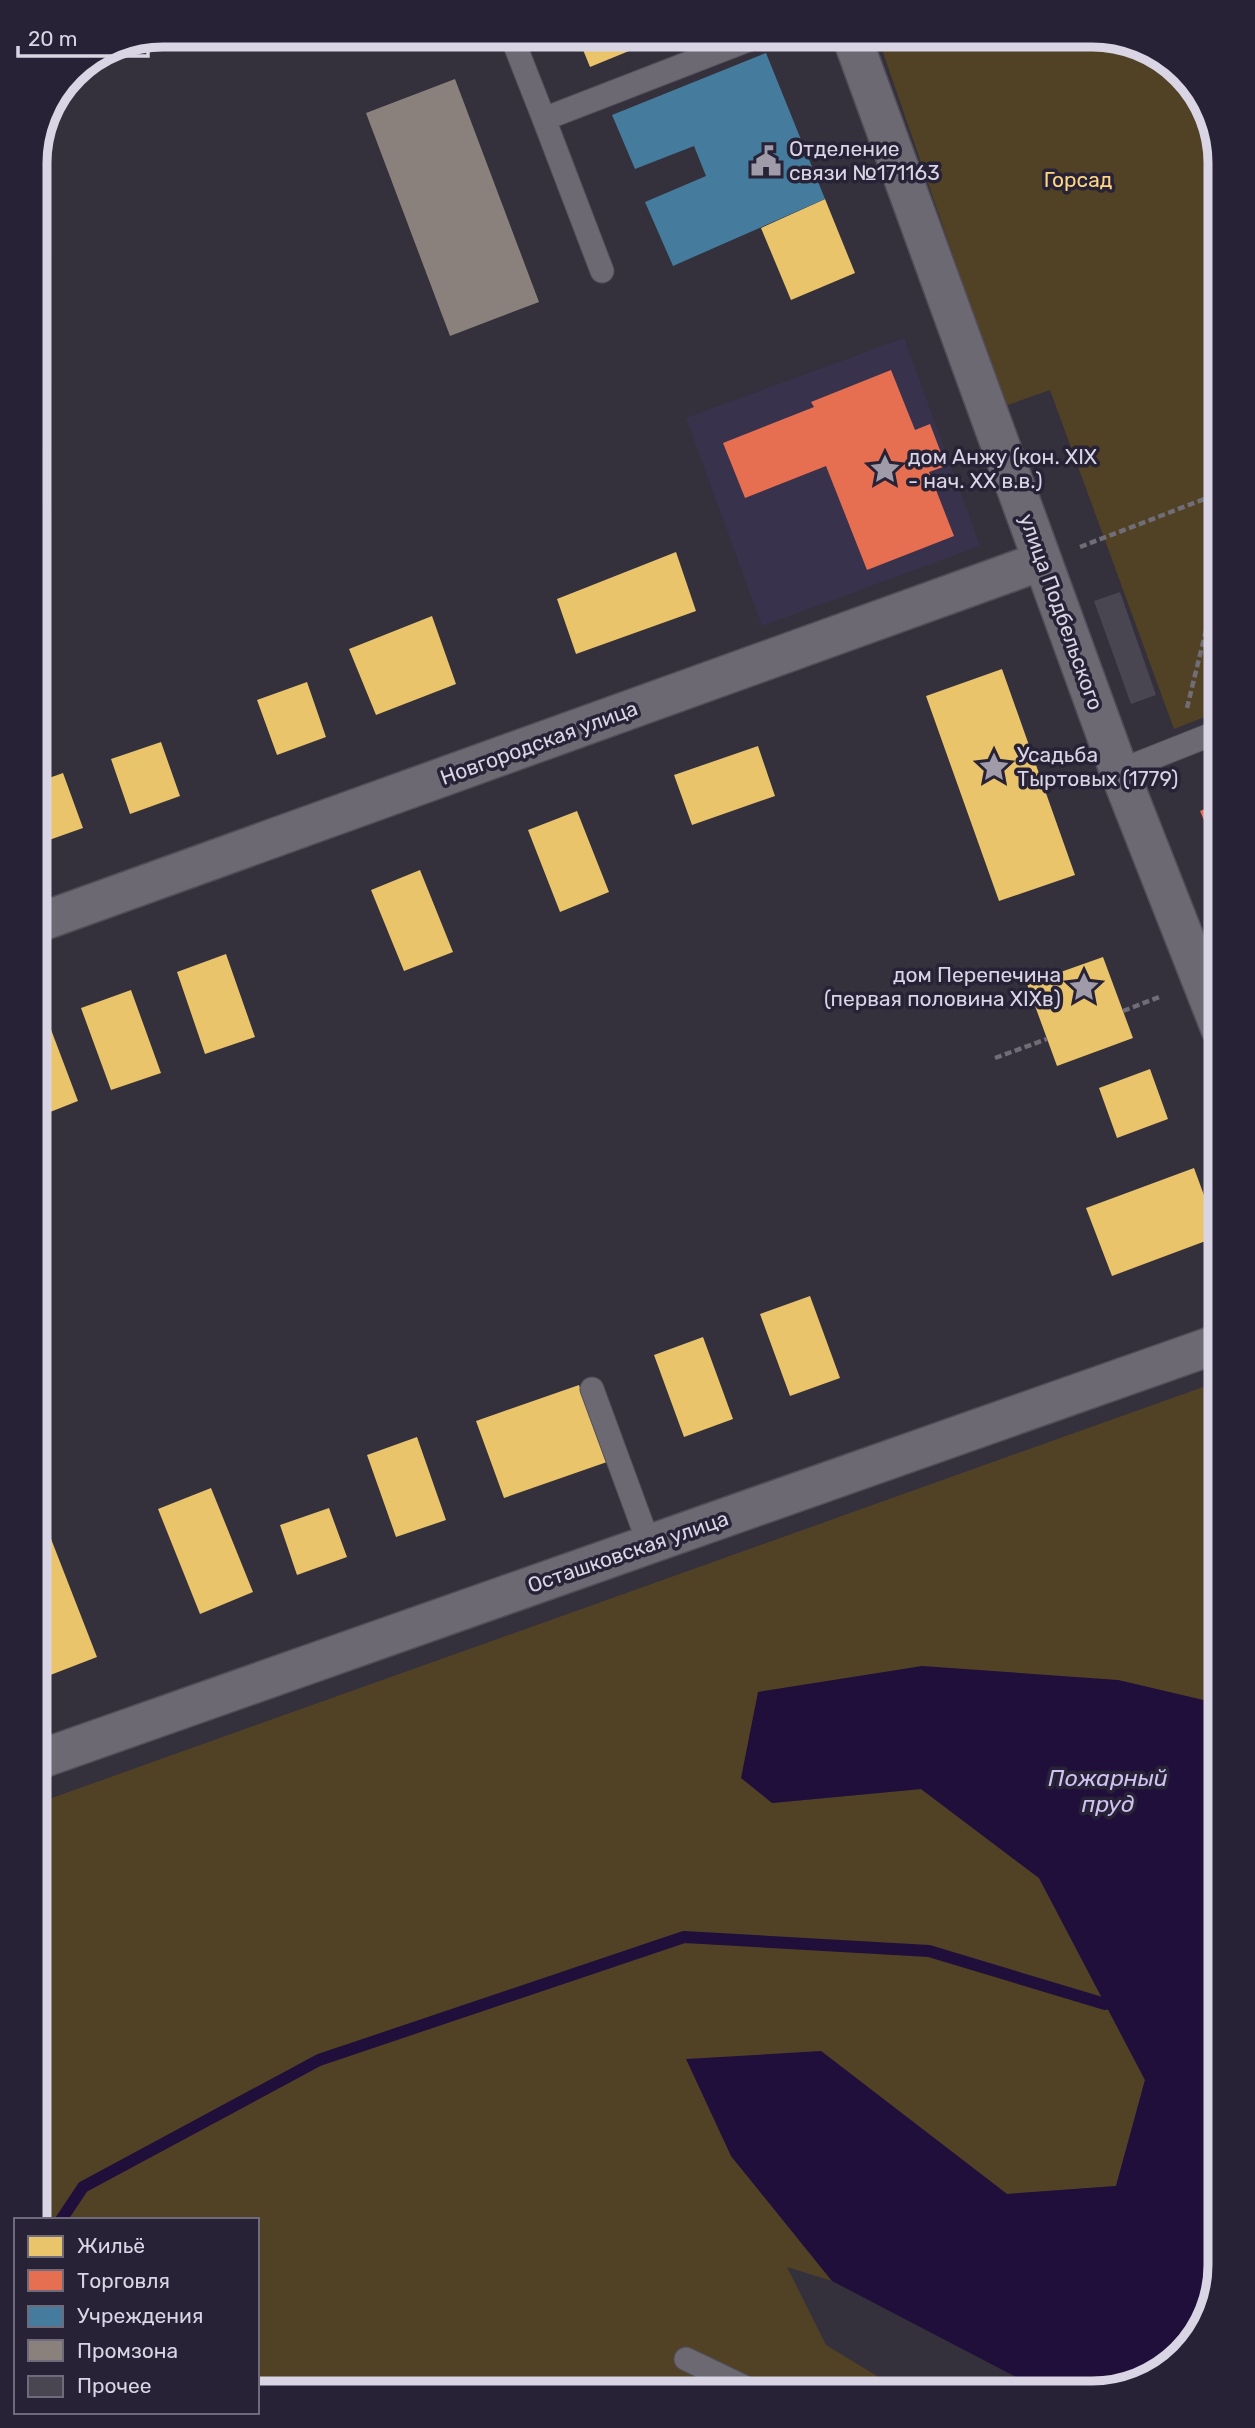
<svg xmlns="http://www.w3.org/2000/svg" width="1255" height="2428" viewBox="0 0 1255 2428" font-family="Rubik,sans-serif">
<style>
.built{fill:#39324c}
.green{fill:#514226}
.water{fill:#200f3a}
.homes{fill:#e9c46a}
.shops{fill:#e76f51}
.public{fill:#457b9d}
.industry{fill:#8a817c}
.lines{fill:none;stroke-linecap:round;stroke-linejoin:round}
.stream{stroke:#200f3a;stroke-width:12}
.building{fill:#4a4651}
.service-casing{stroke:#524e59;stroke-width:25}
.minor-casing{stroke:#524e59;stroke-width:41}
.tertiary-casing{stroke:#524e59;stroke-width:41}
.path{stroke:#706d77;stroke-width:4.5;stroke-dasharray:7 3.5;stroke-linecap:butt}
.service{stroke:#6c6973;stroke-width:23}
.minor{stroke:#6c6973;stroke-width:38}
.tertiary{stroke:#6c6973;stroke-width:38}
.labels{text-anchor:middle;stroke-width:7;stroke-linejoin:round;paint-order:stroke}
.poi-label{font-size:21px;fill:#d9d5e4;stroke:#282237;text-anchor:start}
.park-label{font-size:21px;fill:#fed681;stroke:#282237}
.street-label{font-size:21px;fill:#d9d5e4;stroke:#282237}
.water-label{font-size:23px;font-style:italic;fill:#d0c3f4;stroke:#282237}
.rim{fill:none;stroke:#d9d5e4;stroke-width:9}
</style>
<rect width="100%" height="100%" fill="#34303c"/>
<!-- built -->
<path class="built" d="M 904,338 L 980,546 L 762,626 L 686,418 Z"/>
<!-- green -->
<path class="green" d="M 877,35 L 1100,35 L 1169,61 L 1210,114 L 1220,163 L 1220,711 L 1174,729 L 1050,390 L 1005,406 Z
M 1220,1381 L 1220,1704 L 1118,1680 L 772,1803 L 921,1789 L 1039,1878 L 1145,2080 L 1116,2186 L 1007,2194 L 821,2051 L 731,2156 L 832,2281 L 787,2267 L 826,2345 L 905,2393 L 257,2393 L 257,2220 L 35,2220 L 35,1804 Z"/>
<!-- water -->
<path class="water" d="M 922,1666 L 1118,1680 L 1220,1704 L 1220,2265 L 1199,2336 L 1141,2383 L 1092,2393 L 1047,2393 L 832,2281 L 731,2156 L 686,2059 L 821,2051 L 1007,2194 L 1116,2186 L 1145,2080 L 1039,1878 L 921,1789 L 772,1803 L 741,1778 L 758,1692 Z"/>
<!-- homes -->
<path class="homes" d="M 577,35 L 668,35 L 590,67 Z
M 825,199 L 855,273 L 791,300 L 761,228 Z
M 676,552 L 696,611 L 576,654 L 557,599 Z
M 432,616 L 456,684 L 376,715 L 349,649 Z
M 1002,669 L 1075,875 L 999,901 L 926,696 Z
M 307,682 L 326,737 L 277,755 L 257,700 Z
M 161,742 L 180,796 L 130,814 L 111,759 Z
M 758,746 L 775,796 L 692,825 L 674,775 Z
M 63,773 L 83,828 L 35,845 L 35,783 Z
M 577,811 L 609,892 L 560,912 L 528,830 Z
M 420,870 L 453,952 L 404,971 L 371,890 Z
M 226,954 L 255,1037 L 205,1054 L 177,972 Z
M 1103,957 L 1133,1038 L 1057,1066 L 1027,984 Z
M 131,990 L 161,1073 L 111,1090 L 81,1008 Z
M 47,1019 L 78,1101 L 35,1118 L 35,1024 Z
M 1150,1069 L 1168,1119 L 1117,1138 L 1099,1088 Z
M 1194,1168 L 1219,1236 L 1112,1276 L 1086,1208 Z
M 810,1296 L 840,1378 L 790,1396 L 760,1314 Z
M 703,1337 L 733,1419 L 684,1437 L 654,1355 Z
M 579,1385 L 607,1462 L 504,1498 L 476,1421 Z
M 417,1437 L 446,1520 L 396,1537 L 367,1455 Z
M 211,1488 L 253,1592 L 200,1614 L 158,1509 Z
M 39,1508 L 97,1657 L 40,1679 L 35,1667 L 35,1509 Z
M 329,1508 L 347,1557 L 297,1575 L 280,1525 Z"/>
<!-- shops -->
<path class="shops" d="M 891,370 L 915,430 L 930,424 L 946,466 L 929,472 L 954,536 L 867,570 L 826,466 L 745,498 L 723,443 L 814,407 L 811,402 Z
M 1220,802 L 1220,858 L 1200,811 Z"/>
<!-- public -->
<path class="public" d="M 766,53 L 825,199 L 673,266 L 645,202 L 706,176 L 694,146 L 635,169 L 612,115 Z"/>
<!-- industry -->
<path class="industry" d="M 455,79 L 539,302 L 450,336 L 366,113 Z"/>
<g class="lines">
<!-- stream -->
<path class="stream" d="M 61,2220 L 83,2187 L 319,2060 L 684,1937 L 929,1951 L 1105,2004"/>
</g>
<!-- building -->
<path class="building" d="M 1120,592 L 1156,695 L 1131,704 L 1094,601 Z"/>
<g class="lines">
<!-- service casing -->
<g class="service-casing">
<path id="service" d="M 513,40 L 544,119 L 761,35
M 544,119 L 602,271
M 1119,771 L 1220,731
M 592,1389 L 649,1544
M 686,2359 L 757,2393"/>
</g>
<!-- minor casing -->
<g class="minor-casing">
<path id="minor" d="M 35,924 L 1042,561
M 35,1761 L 1220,1343"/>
</g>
<!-- tertiary casing -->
<g class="tertiary-casing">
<path id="tertiary" d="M 851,35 L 1119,771 L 1220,1028"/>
</g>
<!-- path -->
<path class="path" d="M 1080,547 L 1220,493
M 1187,708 L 1220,573
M 1123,1011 L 1162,996
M 995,1058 L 1047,1039"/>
<!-- service -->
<use href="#service" class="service"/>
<!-- minor -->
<use href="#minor" class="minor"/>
<!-- tertiary -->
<use href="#tertiary" class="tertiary"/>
</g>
<!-- icons -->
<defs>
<g id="civic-bare" transform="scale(2.415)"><path d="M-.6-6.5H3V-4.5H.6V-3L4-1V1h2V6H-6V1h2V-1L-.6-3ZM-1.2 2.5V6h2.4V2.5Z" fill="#9f9ba9" stroke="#282237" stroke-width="2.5" paint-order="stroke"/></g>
<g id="sight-bare" transform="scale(2.415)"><path d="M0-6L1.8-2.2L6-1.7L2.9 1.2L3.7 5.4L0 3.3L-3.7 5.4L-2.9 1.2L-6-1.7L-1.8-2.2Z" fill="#9f9ba9" stroke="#282237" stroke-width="2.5" paint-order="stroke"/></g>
</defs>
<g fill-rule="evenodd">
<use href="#civic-bare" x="766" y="161"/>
<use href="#sight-bare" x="885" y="469"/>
<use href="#sight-bare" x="994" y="767"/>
<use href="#sight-bare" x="1084" y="987"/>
</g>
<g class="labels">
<!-- poi labels -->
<g class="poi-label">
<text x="789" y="156">Отделение<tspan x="789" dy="24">связи №171163</tspan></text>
<text x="908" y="464">дом Анжу (кон. XIX<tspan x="908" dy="24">- нач. XX в.в.)</tspan></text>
<text x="1017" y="762">Усадьба<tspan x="1017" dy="24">Тыртовых (1779)</tspan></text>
<text x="1061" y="982" text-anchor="end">дом Перепечина<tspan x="1061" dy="24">(первая половина XIXв)</tspan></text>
</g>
<!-- park labels -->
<g class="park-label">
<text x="1078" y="187">Горсад</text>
</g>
<!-- street labels -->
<g class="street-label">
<text transform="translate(1061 612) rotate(70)" y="7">улица Подбельского</text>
<text transform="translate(539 743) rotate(-20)" y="7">Новгородская улица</text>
<text transform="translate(628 1552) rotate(-19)" y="7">Осташковская улица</text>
</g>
<!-- water labels -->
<g class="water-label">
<text x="1108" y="1786">Пожарный<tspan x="1108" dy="26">пруд</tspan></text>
</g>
</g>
<!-- crop -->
<path d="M0 0H1255V2428H0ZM163 47H1092A116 116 0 0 1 1208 163V2265A116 116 0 0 1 1092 2381H163A116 116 0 0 1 47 2265V163A116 116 0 0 1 163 47Z" fill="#282237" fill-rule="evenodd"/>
<path class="rim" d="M163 47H1092A116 116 0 0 1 1208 163V2265A116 116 0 0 1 1092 2381H163A116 116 0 0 1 47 2265V163A116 116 0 0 1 163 47Z"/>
<!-- legend -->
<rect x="14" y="2218" width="245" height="196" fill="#282237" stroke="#6f6a7c" stroke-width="2"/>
<rect x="28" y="2236" width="35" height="21" fill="#e9c46a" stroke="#6f6a7c" stroke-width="2"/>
<text x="77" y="2253" font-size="21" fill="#d9d5e4">Жильё</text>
<rect x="28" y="2270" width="35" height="21" fill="#e76f51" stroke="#6f6a7c" stroke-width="2"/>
<text x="77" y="2288" font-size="21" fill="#d9d5e4">Торговля</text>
<rect x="28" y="2306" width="35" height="21" fill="#457b9d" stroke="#6f6a7c" stroke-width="2"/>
<text x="77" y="2323" font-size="21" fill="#d9d5e4">Учреждения</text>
<rect x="28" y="2340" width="35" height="21" fill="#8a817c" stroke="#6f6a7c" stroke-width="2"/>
<text x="77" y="2358" font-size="21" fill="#d9d5e4">Промзона</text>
<rect x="28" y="2376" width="35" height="21" fill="#4a4651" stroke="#6f6a7c" stroke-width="2"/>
<text x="77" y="2393" font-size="21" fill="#d9d5e4">Прочее</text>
<!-- scale -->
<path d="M18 46v10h130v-10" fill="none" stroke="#d9d5e4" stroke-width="3.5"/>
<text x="28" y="46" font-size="21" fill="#d9d5e4" stroke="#282237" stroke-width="5" paint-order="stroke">20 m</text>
</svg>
